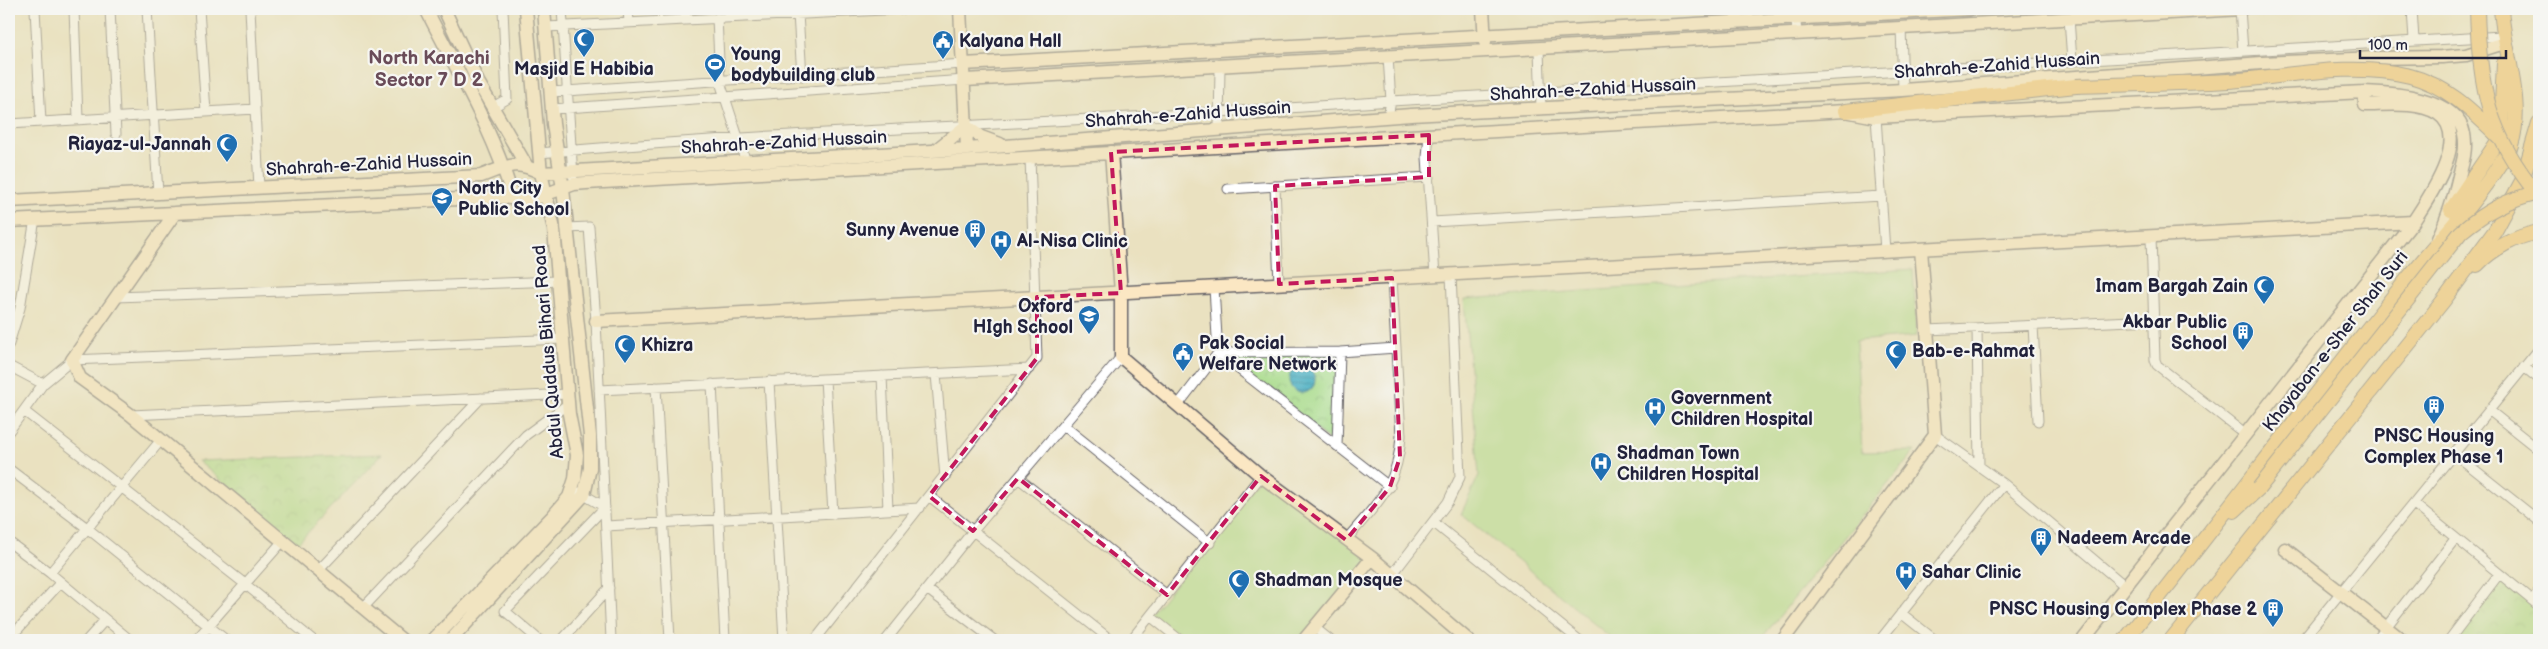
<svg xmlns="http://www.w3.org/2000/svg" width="2548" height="649" viewBox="0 0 2548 649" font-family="'Balsamiq Sans',sans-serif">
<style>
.grass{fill:#a8db8a;stroke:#657e62}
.park{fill:url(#park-crowns);stroke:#657e62}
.water{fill:url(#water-rules);stroke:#32677e}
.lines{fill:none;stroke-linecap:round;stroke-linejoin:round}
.street-casing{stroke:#68656a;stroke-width:11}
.secondary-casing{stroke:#68656a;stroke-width:15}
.primary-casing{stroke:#68656a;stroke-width:16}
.street{stroke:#fff;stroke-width:9}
.secondary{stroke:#fbe7c3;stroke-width:12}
.primary{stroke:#f4c26a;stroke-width:14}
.primary-bridge-casing{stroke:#68656a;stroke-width:16;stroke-linecap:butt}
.primary-bridge{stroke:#f4c26a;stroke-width:14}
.marked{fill:none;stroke:#c2185b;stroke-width:4;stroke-dasharray:10 6;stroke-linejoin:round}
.labels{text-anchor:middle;stroke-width:4.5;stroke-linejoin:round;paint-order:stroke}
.poi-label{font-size:18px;font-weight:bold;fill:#22223b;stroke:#f6f6f2;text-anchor:start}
.street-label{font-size:18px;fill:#22223b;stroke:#f6f6f2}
.neighbourhood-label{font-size:19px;font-weight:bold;fill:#694b58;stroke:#f6f6f2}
</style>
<defs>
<pattern id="park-crowns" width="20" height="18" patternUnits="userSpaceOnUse" patternTransform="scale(1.25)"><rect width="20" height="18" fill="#a8db8a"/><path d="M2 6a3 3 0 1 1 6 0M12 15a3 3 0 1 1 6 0" fill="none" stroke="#90bc78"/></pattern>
<pattern id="water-rules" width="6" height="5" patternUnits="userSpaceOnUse" patternTransform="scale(1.25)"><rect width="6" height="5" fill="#41acc0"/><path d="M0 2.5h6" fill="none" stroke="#368c9d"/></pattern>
</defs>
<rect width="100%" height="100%" fill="#f6f6f2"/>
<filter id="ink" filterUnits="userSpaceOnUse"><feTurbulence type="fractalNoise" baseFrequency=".02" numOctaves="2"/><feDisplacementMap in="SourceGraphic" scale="10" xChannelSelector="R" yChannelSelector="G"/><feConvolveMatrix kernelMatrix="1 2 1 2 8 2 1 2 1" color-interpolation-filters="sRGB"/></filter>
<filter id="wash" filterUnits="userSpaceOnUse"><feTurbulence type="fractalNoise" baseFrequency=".0096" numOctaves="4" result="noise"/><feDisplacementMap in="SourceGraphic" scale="20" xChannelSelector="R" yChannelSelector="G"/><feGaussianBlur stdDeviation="1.12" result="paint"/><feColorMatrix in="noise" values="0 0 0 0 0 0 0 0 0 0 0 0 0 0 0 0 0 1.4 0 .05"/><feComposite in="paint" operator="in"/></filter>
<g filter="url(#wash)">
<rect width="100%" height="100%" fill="#eae1c0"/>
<!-- grass -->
<path class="grass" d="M 1913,269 L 1917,336 L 1856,341 L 1862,452 L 1915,451 L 1760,640 L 1614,640 L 1461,514 L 1479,475 L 1464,299 Z
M 1261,476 L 1372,558 L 1304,640 L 1180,640 L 1150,616 Z"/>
<!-- park -->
<path class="park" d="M 1218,353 L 1340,353 L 1337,446 Z
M 382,454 L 297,544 L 198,461 Z
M 2499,574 L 2539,606 L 2539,640 L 2449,640 Z"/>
<!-- water -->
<path class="water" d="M1289 380a13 13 0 1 1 26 0a13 13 0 1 1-26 0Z"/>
</g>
<g filter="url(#ink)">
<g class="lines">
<!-- street casing -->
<g class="street-casing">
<path id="street" d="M 35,9 L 41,122
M 74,9 L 78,119
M 110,9 L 116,134
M 147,9 L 158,194
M 199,9 L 206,112
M 250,9 L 259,188
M 562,9 L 573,176
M 628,9 L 629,23
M 685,9 L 686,20
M 1795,9 L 1797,34
M 2240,9 L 2243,51
M 2412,9 L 2414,40
M 798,14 L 802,76
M 717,18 L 720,82 L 746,162
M 2069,18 L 2072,61
M 546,27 L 903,9
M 1901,27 L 1903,90
M 1539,49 L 1541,109
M 551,92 L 963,64
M 493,107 L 507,99 L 503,9
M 552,109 L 965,80
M 1388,117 L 1391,101 L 1388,57
M 1876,117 L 1885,251
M 9,124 L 255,109
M 1219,128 L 1220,67
M 1429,135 L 1427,157 L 1435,276
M 539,153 C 822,128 1107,122 1391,101 L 2502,36
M 1275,186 L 1279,284
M 1228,189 L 1429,177
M 1432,222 L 1882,196
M 566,228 L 589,227 L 596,321 L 611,640
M 2151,237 L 2155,360 L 2157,365 L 2246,435
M 1214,288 L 1218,353 L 1390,487
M 116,297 L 558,281
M 2033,325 L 2038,421
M 1977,328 L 1979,466
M 1927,330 L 2154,320
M 9,344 L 20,308 L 35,219
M 9,366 L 43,384
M 2524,367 L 2539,379
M 936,374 L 945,477
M 882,376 L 888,510
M 825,379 L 833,514
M 769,381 L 784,640
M 712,384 L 725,640
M 656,387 L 670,640
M 599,390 L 1029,369
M 1178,405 L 1218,353 L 1340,352 L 1396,348
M 24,411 L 245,584 L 313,640
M 2490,411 L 2539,450
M 131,415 L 568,394
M 1063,425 L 1210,543
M 9,431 L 43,384 L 72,360 L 563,339
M 1935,435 L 2004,484 L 2125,586
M 1337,446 L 1340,352
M 2455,454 L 2539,521
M 9,469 L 87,528 L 226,640
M 1018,478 L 1167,595
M 929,496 L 1111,640
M 2414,504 L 2539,606
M 1433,522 L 1579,640
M 606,526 L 920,508
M 1346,540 C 1377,503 1398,487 1401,436 L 1392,278
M 9,542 L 50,573 L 130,640
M 318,571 L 481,398
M 50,573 L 161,440
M 1392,575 L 1448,502 L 1460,477 L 1451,275
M 927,589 L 994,640
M 2532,600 L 2539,591
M 363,608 L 526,435 L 568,404
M 1901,613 L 1935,640
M 1150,616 L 1180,640
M 1315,628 L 1330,640
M 9,639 L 61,582
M 87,640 L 105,620
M 196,640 L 282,542
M 539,640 L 505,611 L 605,507 L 579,492
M 562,640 L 609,588
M 815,640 L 1037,358 L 1030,157
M 886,640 L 973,531 L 1121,357
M 1131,640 L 1261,476
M 1880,640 L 2004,484
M 2302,640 L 2539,349
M 2376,640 L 2455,539
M 2449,640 L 2499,574"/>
</g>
<!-- secondary casing -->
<g class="secondary-casing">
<path id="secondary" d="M 426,9 C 457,71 494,131 513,198
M 444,9 L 478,82 L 526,165
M 960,9 L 967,149
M 1483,9 L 1485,42
M 963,64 L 1970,9
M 965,80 L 2242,9
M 936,150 L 966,126 L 981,137 L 1000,144
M 1111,152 L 1121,293 L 1121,357 L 1261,476 L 1372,558 L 1468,640
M 9,201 L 481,176 C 508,166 515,159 541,173 L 967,149 L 1411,115 L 1903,90 L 2262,63 L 2374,58 L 2442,57 L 2466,55 L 2504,43
M 175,213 L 72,360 L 80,378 L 131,415 L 402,640
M 9,221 L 501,197 L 530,200 L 574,184 L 586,183 L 1845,111 L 1876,117 L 2364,92 C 2393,93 2457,97 2464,134 C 2467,148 2463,162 2459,176 C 2454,199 2447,219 2437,241
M 596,321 L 2413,222
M 2285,549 L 2402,640
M 433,640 L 552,517 L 569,497 L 575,479 L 577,455 L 569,414 L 554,229 L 541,173 L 526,9
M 451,640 L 584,495 L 590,468 L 590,436 L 563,189 L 553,124 L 544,9
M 1304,640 L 1372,558
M 1783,640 L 1935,435 L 1921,249
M 2083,640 L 2413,222 C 2428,199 2473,136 2437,113 C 2417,101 2387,105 2365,105 L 2364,92"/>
</g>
<!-- primary casing -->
<g class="primary-casing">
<path id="primary" d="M 1845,111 L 2076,86
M 2451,210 L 2496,144 L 2501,127 L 2504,63
M 2477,265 C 2493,248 2517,236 2539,232
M 2234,511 L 2259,488
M 2125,640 C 2219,522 2310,400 2405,282 C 2436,243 2472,207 2499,165 C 2503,158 2509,153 2511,145 C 2525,102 2504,53 2501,9
M 2171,640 L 2444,300 L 2495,231 L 2522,181 L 2539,123"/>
</g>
<!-- street -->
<use href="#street" class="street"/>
<!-- secondary -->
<use href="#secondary" class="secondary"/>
<!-- primary -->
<use href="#primary" class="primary"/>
<!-- primary-bridge casing -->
<g class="primary-bridge-casing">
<path id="primary-bridge" d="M 2477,9 C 2479,87 2488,135 2539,196
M 2076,86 C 2126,84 2177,84 2228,81 C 2287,77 2352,61 2410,76 C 2448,86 2473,112 2500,138
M 2259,488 L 2461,232 C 2487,210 2507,200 2539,192"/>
</g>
<!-- primary-bridge -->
<use href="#primary-bridge" class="primary-bridge"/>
</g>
</g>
<!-- marked area -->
<path d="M0 0H2548V649H0ZM 1429,135 L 1429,177 L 1275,186 L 1279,284 L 1392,278 L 1400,457 L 1390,487 L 1346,540 L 1261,476 L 1167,595 L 1018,478 L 973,531 L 929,496 L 1037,358 L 1037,297 L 1121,293 L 1111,152 Z" fill="#eae1c0" fill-opacity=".55" fill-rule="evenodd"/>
<path class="marked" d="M 1429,135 L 1429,177 L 1275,186 L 1279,284 L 1392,278 L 1400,457 L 1390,487 L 1346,540 L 1261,476 L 1167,595 L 1018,478 L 973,531 L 929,496 L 1037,358 L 1037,297 L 1121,293 L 1111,152 Z"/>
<!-- icons -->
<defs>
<g id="mosque-pin" transform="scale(1.125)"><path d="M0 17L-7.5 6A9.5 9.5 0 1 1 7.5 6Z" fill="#1f6fb2" stroke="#f6f6f2"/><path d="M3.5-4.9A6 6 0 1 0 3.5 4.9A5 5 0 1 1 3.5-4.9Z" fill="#fff"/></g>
<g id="civic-pin" transform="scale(1.125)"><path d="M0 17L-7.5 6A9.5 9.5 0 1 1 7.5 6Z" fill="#1f6fb2" stroke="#f6f6f2"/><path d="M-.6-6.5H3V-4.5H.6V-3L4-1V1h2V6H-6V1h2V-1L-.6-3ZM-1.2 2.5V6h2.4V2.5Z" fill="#fff"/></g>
<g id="stadium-pin" transform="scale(1.125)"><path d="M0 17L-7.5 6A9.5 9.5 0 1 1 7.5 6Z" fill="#1f6fb2" stroke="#f6f6f2"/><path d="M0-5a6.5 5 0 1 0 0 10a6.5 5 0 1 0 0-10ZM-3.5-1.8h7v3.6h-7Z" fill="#fff"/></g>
<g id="school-pin" transform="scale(1.125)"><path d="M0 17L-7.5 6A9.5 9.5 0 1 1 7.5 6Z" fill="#1f6fb2" stroke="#f6f6f2"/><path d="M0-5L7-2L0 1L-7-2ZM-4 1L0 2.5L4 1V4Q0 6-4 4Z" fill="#fff"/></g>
<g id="building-pin" transform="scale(1.125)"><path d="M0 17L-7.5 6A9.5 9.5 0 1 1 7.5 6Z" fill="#1f6fb2" stroke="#f6f6f2"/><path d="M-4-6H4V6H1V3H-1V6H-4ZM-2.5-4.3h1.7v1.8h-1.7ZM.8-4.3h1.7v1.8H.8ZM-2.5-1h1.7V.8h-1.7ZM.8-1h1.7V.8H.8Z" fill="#fff"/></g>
<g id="hospital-pin" transform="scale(1.125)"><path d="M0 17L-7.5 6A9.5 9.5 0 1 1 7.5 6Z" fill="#1f6fb2" stroke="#f6f6f2"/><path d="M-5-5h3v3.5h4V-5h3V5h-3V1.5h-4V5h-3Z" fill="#fff"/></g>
</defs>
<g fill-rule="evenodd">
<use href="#mosque-pin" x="584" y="39"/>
<use href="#civic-pin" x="943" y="41"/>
<use href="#stadium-pin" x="715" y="64"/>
<use href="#mosque-pin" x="227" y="144"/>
<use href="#school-pin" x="442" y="198"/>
<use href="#building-pin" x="975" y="230"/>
<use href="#hospital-pin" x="1001" y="241"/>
<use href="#mosque-pin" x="2264" y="286"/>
<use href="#school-pin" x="1089" y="316"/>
<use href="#building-pin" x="2243" y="332"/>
<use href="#mosque-pin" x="625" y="345"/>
<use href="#mosque-pin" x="1896" y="351"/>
<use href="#civic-pin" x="1183" y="353"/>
<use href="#building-pin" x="2434" y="406"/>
<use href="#hospital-pin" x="1655" y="408"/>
<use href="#hospital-pin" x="1601" y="463"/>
<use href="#building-pin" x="2041" y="538"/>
<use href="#hospital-pin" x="1906" y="572"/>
<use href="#mosque-pin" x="1239" y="580"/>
<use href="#building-pin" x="2273" y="609"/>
</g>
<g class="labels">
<!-- poi labels -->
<g class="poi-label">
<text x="959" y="47">Kalyana Hall</text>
<text x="731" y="60">Young<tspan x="731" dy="21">bodybuilding club</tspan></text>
<text x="584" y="75" text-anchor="middle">Masjid E Habibia</text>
<text x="211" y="150" text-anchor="end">Riayaz-ul-Jannah</text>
<text x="458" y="194">North City<tspan x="458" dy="21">Public School</tspan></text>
<text x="959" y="236" text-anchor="end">Sunny Avenue</text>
<text x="1017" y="247">Al-Nisa Clinic</text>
<text x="2248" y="292" text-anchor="end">Imam Bargah Zain</text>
<text x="1073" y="312" text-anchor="end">Oxford<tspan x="1073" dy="21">HIgh School</tspan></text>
<text x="2227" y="328" text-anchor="end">Akbar Public<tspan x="2227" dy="21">School</tspan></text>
<text x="1199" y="349">Pak Social<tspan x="1199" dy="21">Welfare Network</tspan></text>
<text x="641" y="351">Khizra</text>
<text x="1912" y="357">Bab-e-Rahmat</text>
<text x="1671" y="404">Government<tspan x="1671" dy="21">Children Hospital</tspan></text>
<text x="2434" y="442" text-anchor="middle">PNSC Housing<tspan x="2434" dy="21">Complex Phase 1</tspan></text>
<text x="1617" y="459">Shadman Town<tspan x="1617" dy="21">Children Hospital</tspan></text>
<text x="2057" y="544">Nadeem Arcade</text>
<text x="1922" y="578">Sahar Clinic</text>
<text x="1255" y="586">Shadman Mosque</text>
<text x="2257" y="615" text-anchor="end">PNSC Housing Complex Phase 2</text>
</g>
<!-- street labels -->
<g class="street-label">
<text transform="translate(1997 65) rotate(-4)" y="6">Shahrah-e-Zahid Hussain</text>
<text transform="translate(1593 89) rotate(-3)" y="6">Shahrah-e-Zahid Hussain</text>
<text transform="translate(1188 114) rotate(-4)" y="6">Shahrah-e-Zahid Hussain</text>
<text transform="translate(784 142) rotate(-3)" y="6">Shahrah-e-Zahid Hussain</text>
<text transform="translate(369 164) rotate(-3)" y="6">Shahrah-e-Zahid Hussain</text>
<text transform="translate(2335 341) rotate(-52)" y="6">Khayaban-e-Sher Shah Suri</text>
<text transform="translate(548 352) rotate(-95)" y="6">Abdul Quddus Bihari Road</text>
</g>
<!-- neighbourhood labels -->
<g class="neighbourhood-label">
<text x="429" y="64">North Karachi<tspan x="429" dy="22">Sector 7 D 2</tspan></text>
</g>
</g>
<!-- margin -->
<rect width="2548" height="649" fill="none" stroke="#f6f6f2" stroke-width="30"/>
<!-- scale -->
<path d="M2360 50v8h146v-8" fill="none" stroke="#22223b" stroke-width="2.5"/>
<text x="2368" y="50" font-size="15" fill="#22223b" stroke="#f6f6f2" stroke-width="4" paint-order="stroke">100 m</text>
</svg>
